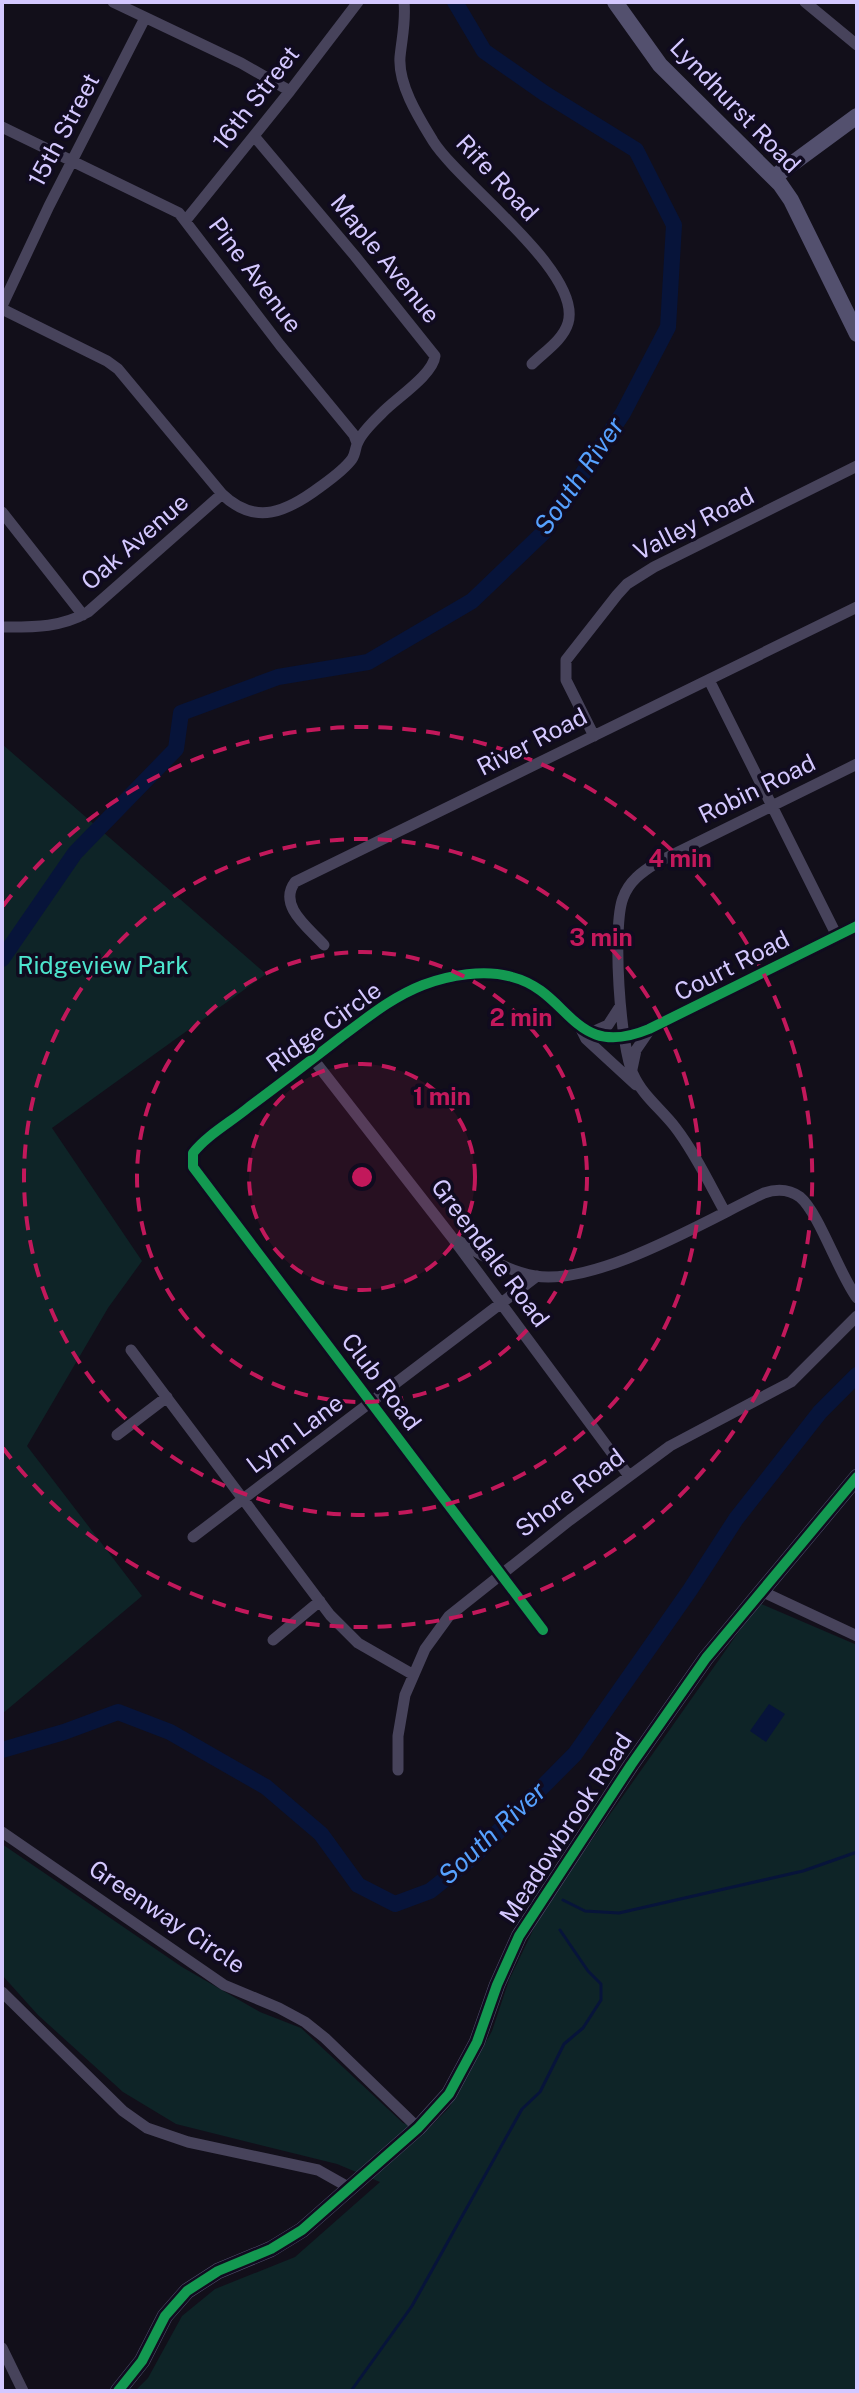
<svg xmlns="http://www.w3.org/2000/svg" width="859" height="2393" viewBox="0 0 859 2393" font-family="'Public Sans',sans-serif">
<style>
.green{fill:#0e2427}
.water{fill:#07143a}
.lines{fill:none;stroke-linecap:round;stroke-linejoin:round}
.stream{stroke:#07143a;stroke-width:3}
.river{stroke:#07143a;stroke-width:16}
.street{stroke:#47435b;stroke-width:11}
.secondary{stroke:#53506e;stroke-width:16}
.cycleway-casing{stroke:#100b1f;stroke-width:15}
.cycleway{stroke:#139951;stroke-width:10}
.ring{fill:none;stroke:#c2185b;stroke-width:4;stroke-dasharray:14 10}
.labels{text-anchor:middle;stroke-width:7;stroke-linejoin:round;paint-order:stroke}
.street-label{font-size:24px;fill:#d4c8ff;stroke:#100b1f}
.park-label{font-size:24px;fill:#4de6ce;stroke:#100b1f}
.water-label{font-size:26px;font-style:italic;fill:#56a1ff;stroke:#100b1f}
.centre{fill:#c2185b;stroke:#100b1f;stroke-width:4}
.ring-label{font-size:24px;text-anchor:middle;font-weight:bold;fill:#c2185b;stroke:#100b1f;stroke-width:7;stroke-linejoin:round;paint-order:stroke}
</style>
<rect width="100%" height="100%" fill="#120f1a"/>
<!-- green -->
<path class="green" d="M 2,744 L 266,974 L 52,1128 L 142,1261 L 108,1308 L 27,1446 L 142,1596 L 2,1714 Z
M 759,1603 L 857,1645 L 857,2391 L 135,2391 L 148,2378 L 182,2316 L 215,2289 L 295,2257 L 380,2182 L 337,2164 L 176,2124 L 123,2092 L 38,2015 L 2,1975 L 2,1844 L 182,1967 L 260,2012 L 301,2028 L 403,2123 L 427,2130 L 449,2108 L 492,2031 L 509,1980 L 536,1924 L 582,1854 Z"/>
<!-- water -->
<path class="water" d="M 769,1704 L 785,1714 L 766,1742 L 750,1731 Z"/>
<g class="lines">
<!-- stream -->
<path class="stream" d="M 563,1900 L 585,1911 L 619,1913 L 803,1871 L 857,1852
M 351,2391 L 412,2306 L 522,2109 L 540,2092 L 564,2044 L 583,2028 L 601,2000 L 601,1984 L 588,1971 L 560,1930"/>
<!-- river -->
<path class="river" d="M 2,959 L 75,853 L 176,749 L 181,713 L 278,677 L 368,662 L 472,601 L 544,532 L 623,413 L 668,327 L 674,225 L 636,150 L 544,93 L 484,51 L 455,2
M 2,1750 L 64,1732 L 118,1712 L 170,1732 L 266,1787 L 321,1834 L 358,1885 L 395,1904 L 430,1891 L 474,1856 L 575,1754 L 690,1590 L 736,1519 L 820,1412 L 857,1375"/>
<!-- street -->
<path class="street" d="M 113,2 L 241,63 L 290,91
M 404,2 C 406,22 402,37 400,57 C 398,85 419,118 433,141 C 460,184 583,272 568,323 C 563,340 544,352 532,364
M 805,2 L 857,45
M 2,127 L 179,213 L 280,345 L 354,435 L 357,443
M 186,220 L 290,91 L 358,2
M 2,306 L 49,206 L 145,18
M 2,309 L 107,361 L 118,369 L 222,494 C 256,527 288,511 320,487 C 331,479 344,470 352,459 C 356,453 355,447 358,442 C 362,432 374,421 382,413 C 395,399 433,375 435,356 L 355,256 L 254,136
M 2,512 L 83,615
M 2,627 C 33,627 60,628 88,612 L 222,494
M 709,680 L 837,936
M 594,736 L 566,680 L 566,660 L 617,595 L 627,584 L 654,567 L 857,466
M 324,945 C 310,929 277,906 295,882 L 857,607
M 581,1029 L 586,1039 L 636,1085
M 590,1033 L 608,1025 L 619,1008
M 313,1059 L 451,1236 L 629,1476
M 632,1069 L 636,1050 L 649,1031
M 725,1212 C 709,1183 695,1153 675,1127 C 661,1109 642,1095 633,1074 C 620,1046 612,926 623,898 C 629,881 642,872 656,863 L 857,764
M 457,1240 C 481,1255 507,1271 535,1276 C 597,1286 707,1220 764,1193 C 776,1189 789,1189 800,1197 C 819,1213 839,1274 857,1298
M 131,1350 L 330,1615 L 358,1643 L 412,1674
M 117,1435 L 167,1397
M 193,1537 L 537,1276
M 761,1591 L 857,1636
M 543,1630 L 193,1167 L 193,1153 C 207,1135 231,1122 249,1107 C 280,1084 310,1061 341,1037 C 367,1018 392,997 423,985 C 449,975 485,969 512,977 C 571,992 572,1061 649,1029 L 857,926
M 273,1640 L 320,1601
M 398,1770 L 398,1736 L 405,1695 L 425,1649 L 449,1616 L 570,1520 L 670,1446 L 791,1382 L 857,1316
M 2,1832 L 224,1985 L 279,2008 L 305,2022 L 325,2038 L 418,2128
M 2,1992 L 123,2111 L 147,2128 L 188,2142 L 318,2170 L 350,2188
M 2,2348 L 23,2391"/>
<!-- secondary -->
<path class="secondary" d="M 615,2 L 660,65 L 780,184 L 791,200 L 857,334
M 774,177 L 857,116
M 118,2391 L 142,2361 L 165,2316 L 187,2291 L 218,2271 L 271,2249 L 302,2230 L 418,2128 L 449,2094 L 477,2042 L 497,1985 L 519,1936 L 631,1765 L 706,1658 L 857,1477"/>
<!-- cycleway casing -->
<g class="cycleway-casing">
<path id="cycleway" d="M 543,1630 L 193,1167 L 193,1153 C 207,1135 231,1122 249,1107 C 280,1084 310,1061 341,1037 C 367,1018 392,997 423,985 C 449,975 485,969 512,977 C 571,992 572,1061 649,1029 L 857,926
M 118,2391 L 142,2361 L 165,2316 L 187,2291 L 218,2271 L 271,2249 L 302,2230 L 418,2128 L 449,2094 L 477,2042 L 497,1985 L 519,1936 L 631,1765 L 706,1658 L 857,1477"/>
</g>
<!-- cycleway -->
<use href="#cycleway" class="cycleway"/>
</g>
<!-- distance rings -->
<circle cx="362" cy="1177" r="113" fill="#c2185b" fill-opacity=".12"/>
<g class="ring">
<circle cx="362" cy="1177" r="113"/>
<circle cx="362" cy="1177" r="225"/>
<circle cx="362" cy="1177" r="338"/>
<path d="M3 906A450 450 0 1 1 3 1448"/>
</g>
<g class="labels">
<!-- street labels -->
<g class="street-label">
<text transform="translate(256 98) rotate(-52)" y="8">16th Street</text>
<text transform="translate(735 106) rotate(46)" y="8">Lyndhurst Road</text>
<text transform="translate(64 130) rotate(-62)" y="8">15th Street</text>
<text transform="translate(497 178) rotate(47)" y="8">Rife Road</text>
<text transform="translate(385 259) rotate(51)" y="8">Maple Avenue</text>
<text transform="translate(255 275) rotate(53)" y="8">Pine Avenue</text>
<text transform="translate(694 524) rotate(-27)" y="8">Valley Road</text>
<text transform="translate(135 542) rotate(-41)" y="8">Oak Avenue</text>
<text transform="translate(532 742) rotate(-27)" y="8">River Road</text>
<text transform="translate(757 789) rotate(-26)" y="8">Robin Road</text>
<text transform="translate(732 966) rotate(-27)" y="8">Court Road</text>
<text transform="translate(324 1027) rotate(-36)" y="8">Ridge Circle</text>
<text transform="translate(490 1253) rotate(53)" y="8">Greendale Road</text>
<text transform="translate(381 1382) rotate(53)" y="8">Club Road</text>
<text transform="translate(295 1434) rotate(-37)" y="8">Lynn Lane</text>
<text transform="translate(570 1493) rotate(-37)" y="8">Shore Road</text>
<text transform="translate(566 1828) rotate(-57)" y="8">Meadowbrook Road</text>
<text transform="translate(167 1917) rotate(34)" y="8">Greenway Circle</text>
</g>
<!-- park labels -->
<g class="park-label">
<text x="103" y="974">Ridgeview Park</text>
</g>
<!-- water labels -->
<g class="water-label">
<text transform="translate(579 476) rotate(-55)" y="9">South River</text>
<text transform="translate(492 1833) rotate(-43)" y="9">South River</text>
</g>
</g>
<circle cx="362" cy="1177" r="12" class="centre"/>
<g class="ring-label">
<text x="680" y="867">4 min</text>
<text x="601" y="946">3 min</text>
<text x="521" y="1026">2 min</text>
<text x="442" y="1105">1 min</text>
</g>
<!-- border -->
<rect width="859" height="2393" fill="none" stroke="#d4c8ff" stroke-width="8"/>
</svg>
